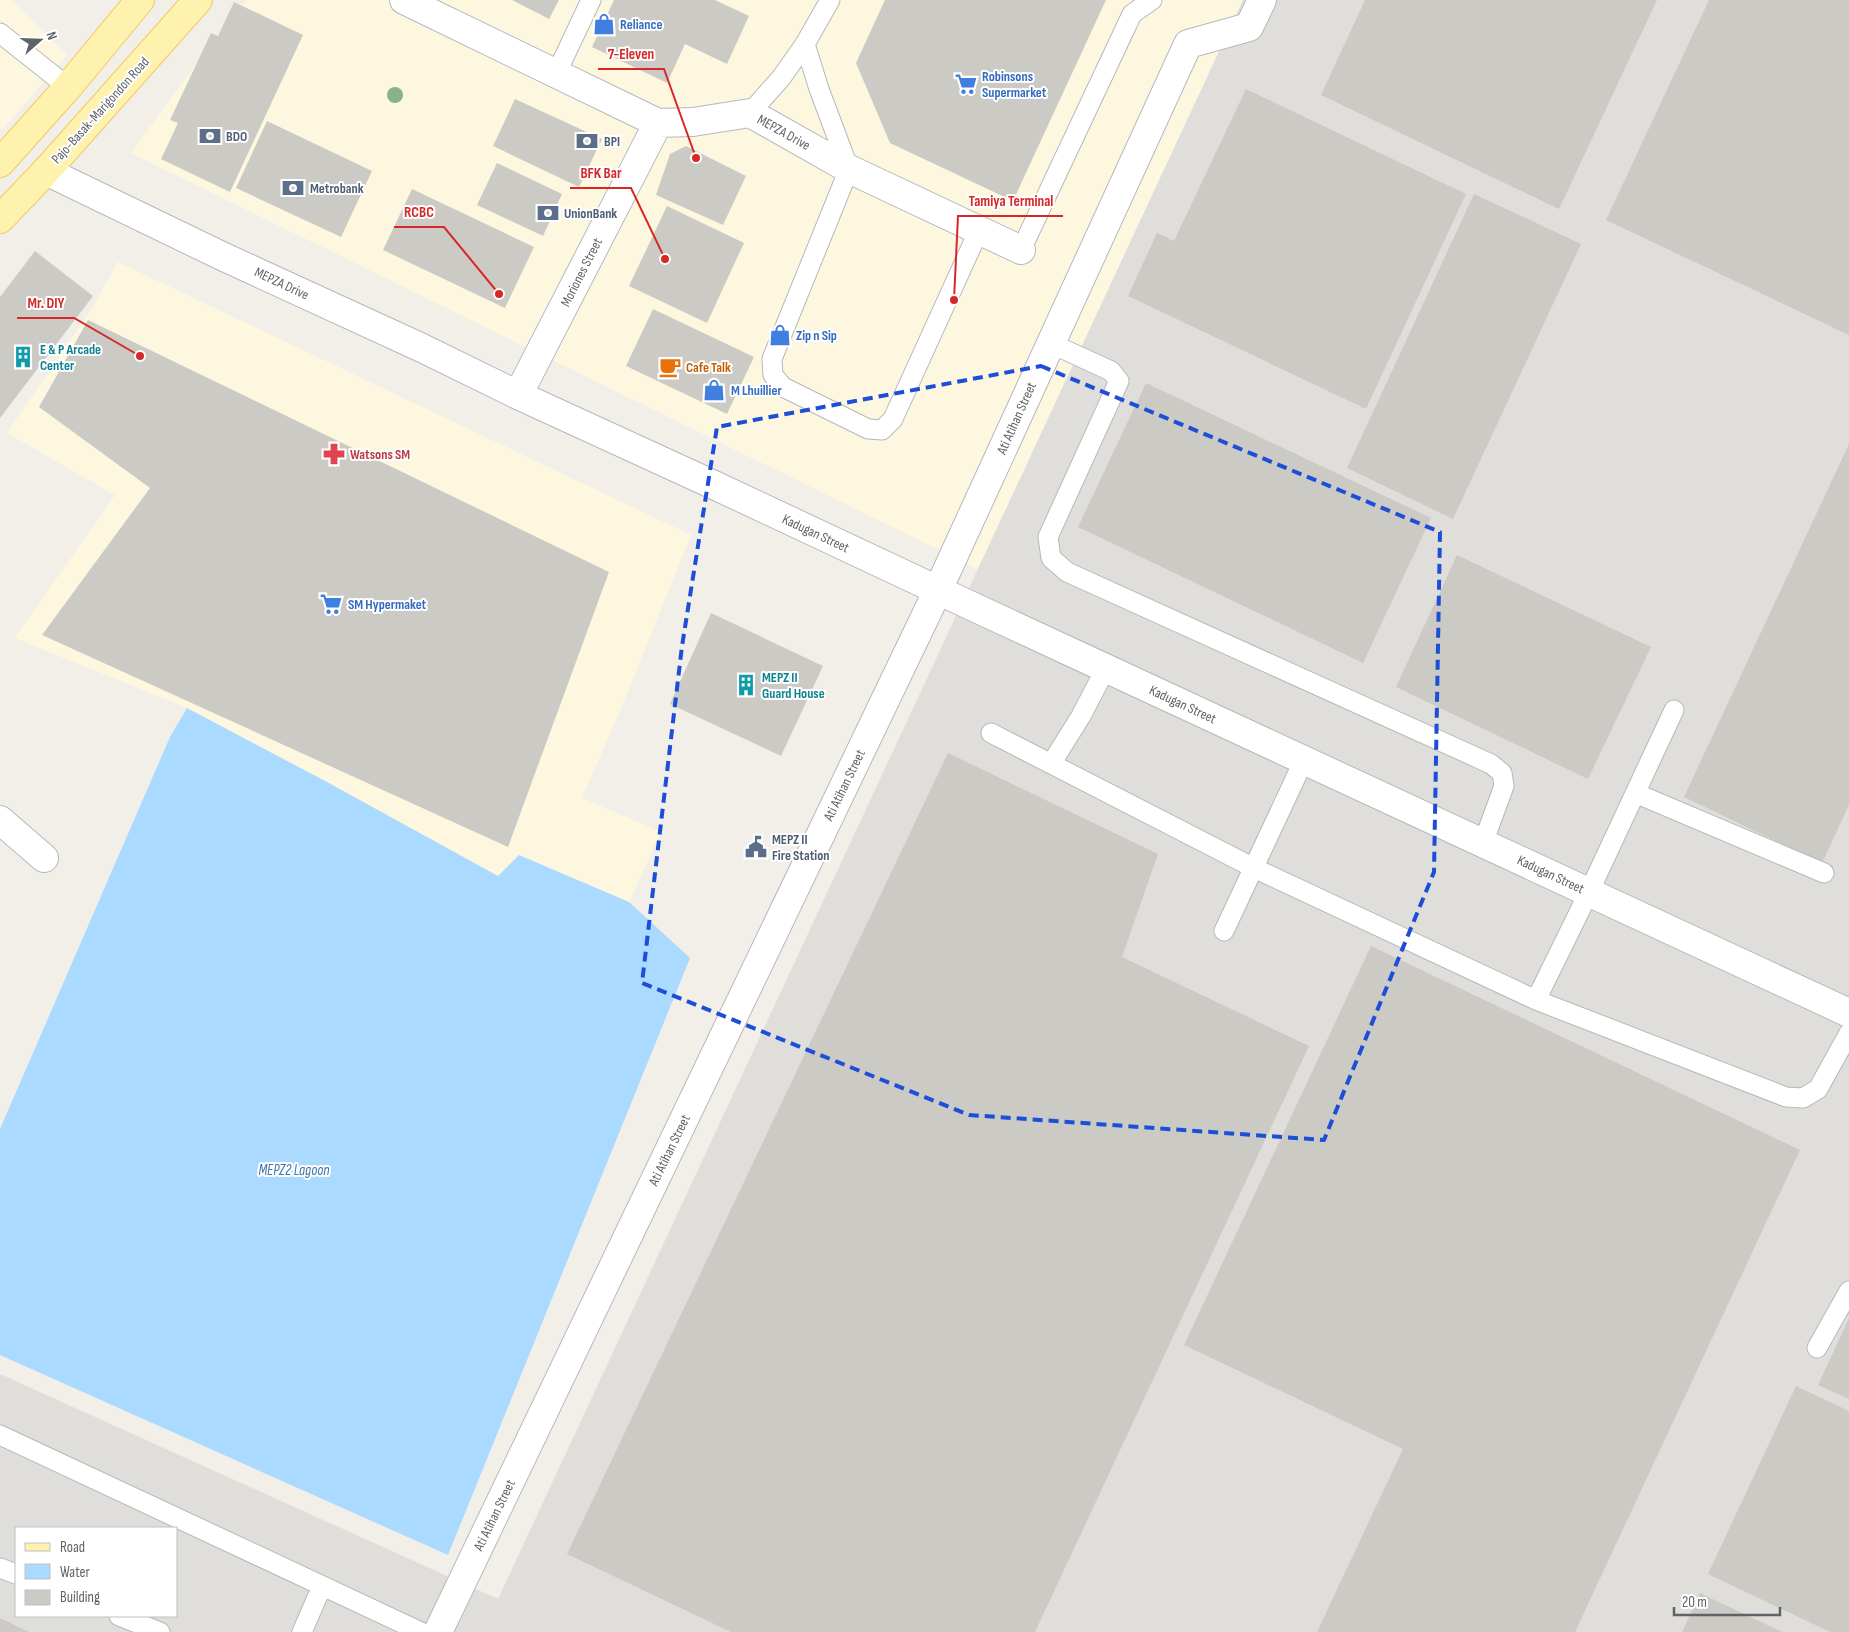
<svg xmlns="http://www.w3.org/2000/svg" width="1849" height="1632" viewBox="0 0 1849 1632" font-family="'Sofia Sans Condensed',sans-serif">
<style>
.commercial{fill:#fef7e0}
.industrial{fill:#e0deda;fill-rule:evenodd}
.water{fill:#aadaff}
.building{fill:#cccac5}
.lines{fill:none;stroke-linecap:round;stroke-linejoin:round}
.lane-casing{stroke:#b5b8bc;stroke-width:21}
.street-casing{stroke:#b5b8bc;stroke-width:30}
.primary-casing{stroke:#f2c960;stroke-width:30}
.lane{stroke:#fff;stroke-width:19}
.street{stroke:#fff;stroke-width:28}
.primary{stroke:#fff2af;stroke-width:28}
.tree{fill:#89b387}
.marked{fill:none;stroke:#1d4ed8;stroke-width:4;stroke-dasharray:10 6;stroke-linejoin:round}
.labels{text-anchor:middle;stroke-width:4;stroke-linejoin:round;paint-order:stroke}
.shop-label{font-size:14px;font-weight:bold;fill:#366cbe;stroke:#fff;text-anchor:start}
.street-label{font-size:14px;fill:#5f6368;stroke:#fff}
.service-label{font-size:14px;font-weight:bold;fill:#4e5e75;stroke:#fff;text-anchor:start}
.culture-label{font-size:14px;font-weight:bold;fill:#0d838f;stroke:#fff;text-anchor:start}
.food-label{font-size:14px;font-weight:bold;fill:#c56008;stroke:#fff;text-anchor:start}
.health-label{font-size:14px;font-weight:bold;fill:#be3a42;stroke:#fff;text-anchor:start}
.water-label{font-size:15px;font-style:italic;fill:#4174aa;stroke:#fff}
.leader{fill:none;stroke:#d62828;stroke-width:2}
.callout-dot{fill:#d62828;stroke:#fff;stroke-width:2}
.callout-label{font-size:15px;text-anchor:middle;font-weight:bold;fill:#d62828;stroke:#fff;stroke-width:4;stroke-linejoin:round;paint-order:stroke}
</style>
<rect width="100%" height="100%" fill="#f1efe8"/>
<!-- commercial -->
<path class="commercial" d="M 0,0 L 11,0 L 67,55 L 2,130 L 0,129 Z
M 247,0 L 1243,0 L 978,569 L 131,153 L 238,7 Z
M 118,262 L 691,535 L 622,706 L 582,798 L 661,832 L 629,902 L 519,856 L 499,877 L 187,708 L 15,638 L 115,495 L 7,433 L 91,310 Z"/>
<!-- industrial -->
<path class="industrial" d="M 1243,0 L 1849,0 L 1849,1632 L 0,1632 L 0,1374 L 498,1599 ZM 16,1528 L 176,1528 L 176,1616 L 16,1616 Z"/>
<!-- water -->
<path class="water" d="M 187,708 L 327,782 L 498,876 L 519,855 L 629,902 L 690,958 L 448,1555 L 0,1355 L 0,1129 L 170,737 Z"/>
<!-- building -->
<path class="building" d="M 512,0 L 559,0 L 549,19 Z
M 614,0 L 715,0 L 749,16 L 727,64 L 685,44 L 667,83 L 592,47 Z
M 885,0 L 1106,0 L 1013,201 L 890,143 L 856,63 Z
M 1365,0 L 1657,0 L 1559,209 L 1321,95 Z
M 1709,0 L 1849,0 L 1849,335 L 1606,220 Z
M 234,2 L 303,35 L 230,192 L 161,159 L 178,123 L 170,120 L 211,33 L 218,36 Z
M 1246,89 L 1466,194 L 1366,409 L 1128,296 L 1157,233 L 1174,241 Z
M 515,99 L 602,139 L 579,187 L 493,146 Z
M 267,121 L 372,171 L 341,237 L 236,188 Z
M 686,146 L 746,176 L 723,225 L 656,195 L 670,154 Z
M 497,163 L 562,194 L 543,236 L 477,205 Z
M 412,189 L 534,247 L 505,308 L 383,250 Z
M 1474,194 L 1581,244 L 1453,519 L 1347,468 Z
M 667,206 L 744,243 L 707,323 L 629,286 Z
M 35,251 L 93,296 L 0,418 L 0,297 Z
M 653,309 L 754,357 L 727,414 L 626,366 Z
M 88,320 L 609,572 L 508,847 L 42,635 L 150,488 L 39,407 Z
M 1146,383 L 1431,518 L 1363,663 L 1078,527 Z
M 1849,444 L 1849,805 L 1822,863 L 1684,797 Z
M 1457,555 L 1651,647 L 1588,779 L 1396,687 Z
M 711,613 L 823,666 L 781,756 L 670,704 Z
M 948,753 L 1158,854 L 1122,957 L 1309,1046 L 1035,1632 L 731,1632 L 567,1554 Z
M 1371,946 L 1800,1150 L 1575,1632 L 1317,1632 L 1403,1449 L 1184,1345 Z
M 1849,1318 L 1849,1399 L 1818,1385 Z
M 1796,1386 L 1849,1411 L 1849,1632 L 1830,1632 L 1708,1574 Z
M 1700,1593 L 1782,1632 L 1682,1632 Z
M 0,1618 L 29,1632 L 0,1632 Z"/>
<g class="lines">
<!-- lane casing -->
<g class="lane-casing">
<path id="lane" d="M 0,33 L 68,87
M 805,44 L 819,89 L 849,169 L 772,359 L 773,375 L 783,387 L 868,429 L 882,430 L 893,419 L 979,230
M 557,72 L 591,0
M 750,113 L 781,78 L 805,44 L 830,0
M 1021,250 L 1132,14 L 1152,0
M 1050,343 L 1111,371 L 1119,381 L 1048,537 L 1051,558 L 1067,572 L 1491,764 L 1502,773 L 1504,786 L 1483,843
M 991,733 L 1254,868 L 1536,1000 L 1786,1097 L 1803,1098 L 1818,1089 L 1849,1033
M 1051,764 L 1081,716 L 1106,668
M 1635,793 L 1824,873
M 1224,931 L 1304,760
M 1536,1000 L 1589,892 L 1674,710
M 1817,1348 L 1849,1291
M 0,1435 L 421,1632
M 0,1568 L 16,1574
M 119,1616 L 160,1632
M 302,1632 L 322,1586"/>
</g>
<!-- street casing -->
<g class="street-casing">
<path id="street" d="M 404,0 L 658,123 L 693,122 L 750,113 L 849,169 L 1021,250
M 46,171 L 224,257 L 422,348 L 518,395 L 714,485 L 978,609 L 1849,1013
M 518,395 L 658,123
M 0,820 L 44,858
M 438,1632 L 938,590 L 1188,44 L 1249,27 L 1262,0"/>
</g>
<!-- primary casing -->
<g class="primary-casing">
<path id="primary" d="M 0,163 L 68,87 L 140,0
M 0,219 L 46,171 L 198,0"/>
</g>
<!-- lane -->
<use href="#lane" class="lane"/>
<!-- street -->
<use href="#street" class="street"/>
<!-- primary -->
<use href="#primary" class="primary"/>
</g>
<!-- trees -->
<circle class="tree" cx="395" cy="95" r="8"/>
<!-- marked area -->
<path class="marked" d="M 1041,366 L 1440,532 L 1434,872 L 1324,1140 L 969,1115 L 642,983 L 682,646 L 717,427 Z"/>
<!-- icons -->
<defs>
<g id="shop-bare" transform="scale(1.725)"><path d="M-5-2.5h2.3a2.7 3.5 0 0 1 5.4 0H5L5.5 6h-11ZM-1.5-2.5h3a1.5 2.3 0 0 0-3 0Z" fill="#3f7fe0" stroke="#fff" stroke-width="2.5" paint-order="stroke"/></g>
<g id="supermarket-bare" transform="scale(1.725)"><path d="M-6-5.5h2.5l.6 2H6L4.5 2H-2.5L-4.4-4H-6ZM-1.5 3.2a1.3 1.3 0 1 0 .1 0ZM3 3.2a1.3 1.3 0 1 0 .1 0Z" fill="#3f7fe0" stroke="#fff" stroke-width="2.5" paint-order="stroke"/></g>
<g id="bank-bare" transform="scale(1.725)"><path d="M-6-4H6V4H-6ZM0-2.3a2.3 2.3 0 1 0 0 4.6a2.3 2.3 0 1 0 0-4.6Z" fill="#5c6f8a" stroke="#fff" stroke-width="2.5" paint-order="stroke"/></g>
<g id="building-bare" transform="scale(1.725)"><path d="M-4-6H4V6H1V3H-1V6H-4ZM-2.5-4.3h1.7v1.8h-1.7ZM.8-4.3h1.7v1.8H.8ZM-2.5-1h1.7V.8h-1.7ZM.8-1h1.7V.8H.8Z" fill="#0f9aa8" stroke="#fff" stroke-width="2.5" paint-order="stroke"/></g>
<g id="cafe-bare" transform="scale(1.725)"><path d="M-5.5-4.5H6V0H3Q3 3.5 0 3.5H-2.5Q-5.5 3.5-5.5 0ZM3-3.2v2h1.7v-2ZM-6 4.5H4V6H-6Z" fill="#e8710a" stroke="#fff" stroke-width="2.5" paint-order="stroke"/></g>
<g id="pharmacy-bare" transform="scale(1.725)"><path d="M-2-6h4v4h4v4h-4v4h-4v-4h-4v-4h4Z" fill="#e0444e" stroke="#fff" stroke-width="2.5" paint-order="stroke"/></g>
<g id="civic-bare" transform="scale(1.725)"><path d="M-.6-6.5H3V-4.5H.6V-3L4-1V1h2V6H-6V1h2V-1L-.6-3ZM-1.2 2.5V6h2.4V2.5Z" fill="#5c6f8a" stroke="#fff" stroke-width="2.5" paint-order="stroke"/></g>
</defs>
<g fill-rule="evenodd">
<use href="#shop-bare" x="604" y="24"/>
<use href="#supermarket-bare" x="966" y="84"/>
<use href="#bank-bare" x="210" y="136"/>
<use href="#bank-bare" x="587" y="141"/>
<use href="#bank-bare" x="293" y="188"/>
<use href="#bank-bare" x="548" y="213"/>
<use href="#shop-bare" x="780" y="335"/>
<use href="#building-bare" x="23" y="357"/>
<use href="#cafe-bare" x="670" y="367"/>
<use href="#shop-bare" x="714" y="390"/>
<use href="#pharmacy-bare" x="334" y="454"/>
<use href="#supermarket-bare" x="331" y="604"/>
<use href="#building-bare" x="746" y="685"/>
<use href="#civic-bare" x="756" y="847"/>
</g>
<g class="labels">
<!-- shop labels -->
<g class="shop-label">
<text x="620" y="29">Reliance</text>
<text x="982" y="81">Robinsons<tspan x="982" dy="16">Supermarket</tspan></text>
<text x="796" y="340">Zip n Sip</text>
<text x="731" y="395">M Lhuillier</text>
<text x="348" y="609">SM Hypermaket</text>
</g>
<!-- street labels -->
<g class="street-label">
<text transform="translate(100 110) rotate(-48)" y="5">Pajo-Basak-Marigondon Road</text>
<text transform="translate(784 132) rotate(29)" y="5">MEPZA Drive</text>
<text transform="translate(581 272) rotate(-63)" y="5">Moriones Street</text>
<text transform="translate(282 283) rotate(25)" y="5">MEPZA Drive</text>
<text transform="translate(1016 418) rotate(-66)" y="5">Ati Atihan Street</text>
<text transform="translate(816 533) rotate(25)" y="5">Kadugan Street</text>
<text transform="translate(1183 704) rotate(25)" y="5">Kadugan Street</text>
<text transform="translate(844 785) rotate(-64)" y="5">Ati Atihan Street</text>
<text transform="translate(1551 874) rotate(25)" y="5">Kadugan Street</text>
<text transform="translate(669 1150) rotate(-64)" y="5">Ati Atihan Street</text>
<text transform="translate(494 1515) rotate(-64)" y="5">Ati Atihan Street</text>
</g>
<!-- service labels -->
<g class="service-label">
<text x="226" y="141">BDO</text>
<text x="604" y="146">BPI</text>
<text x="310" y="193">Metrobank</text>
<text x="564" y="218">UnionBank</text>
<text x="772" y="844">MEPZ II<tspan x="772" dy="16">Fire Station</tspan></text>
</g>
<!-- culture labels -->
<g class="culture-label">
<text x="40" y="354">E &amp; P Arcade<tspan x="40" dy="16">Center</tspan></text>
<text x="762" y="682">MEPZ II<tspan x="762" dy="16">Guard House</tspan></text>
</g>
<!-- food labels -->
<g class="food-label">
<text x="686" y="372">Cafe Talk</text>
</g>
<!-- health labels -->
<g class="health-label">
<text x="350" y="459">Watsons SM</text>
</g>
<!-- water labels -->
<g class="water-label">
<text x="294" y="1175">MEPZ2 Lagoon</text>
</g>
</g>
<!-- callouts -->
<path class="leader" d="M696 158L664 69H598M665 259L631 188H570M954 300L958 216H1063M499 294L444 227H394M140 356L74 318H17"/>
<g class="callout-dot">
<circle cx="696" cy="158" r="5"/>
<circle cx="665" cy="259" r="5"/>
<circle cx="954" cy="300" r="5"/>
<circle cx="499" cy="294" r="5"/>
<circle cx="140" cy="356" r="5"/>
</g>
<g class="callout-label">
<text x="631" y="59">7-Eleven</text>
<text x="601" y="178">BFK Bar</text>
<text x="1011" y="206">Tamiya Terminal</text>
<text x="419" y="217">RCBC</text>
<text x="46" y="308">Mr. DIY</text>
</g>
<!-- legend -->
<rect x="15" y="1527" width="162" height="90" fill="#ffffff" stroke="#bfc1c3"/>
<rect x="25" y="1543" width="25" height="8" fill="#fff2af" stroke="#bfc1c3"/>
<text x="60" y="1552" font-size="15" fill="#5f6368">Road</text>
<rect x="25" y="1564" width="25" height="15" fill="#aadaff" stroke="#bfc1c3"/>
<text x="60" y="1577" font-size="15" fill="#5f6368">Water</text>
<rect x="25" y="1590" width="25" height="15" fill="#cccac5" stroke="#bfc1c3"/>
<text x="60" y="1602" font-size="15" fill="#5f6368">Building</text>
<!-- north arrow -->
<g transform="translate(40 40) rotate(70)" stroke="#ffffff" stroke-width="4" paint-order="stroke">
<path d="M0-4L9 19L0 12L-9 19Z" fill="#5f6368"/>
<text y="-8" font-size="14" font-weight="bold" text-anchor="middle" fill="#5f6368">N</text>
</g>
<!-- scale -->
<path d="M1674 1607v8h106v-8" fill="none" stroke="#5f6368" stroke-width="2.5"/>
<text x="1682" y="1607" font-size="15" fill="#5f6368" stroke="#ffffff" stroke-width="4" paint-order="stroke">20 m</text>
</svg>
